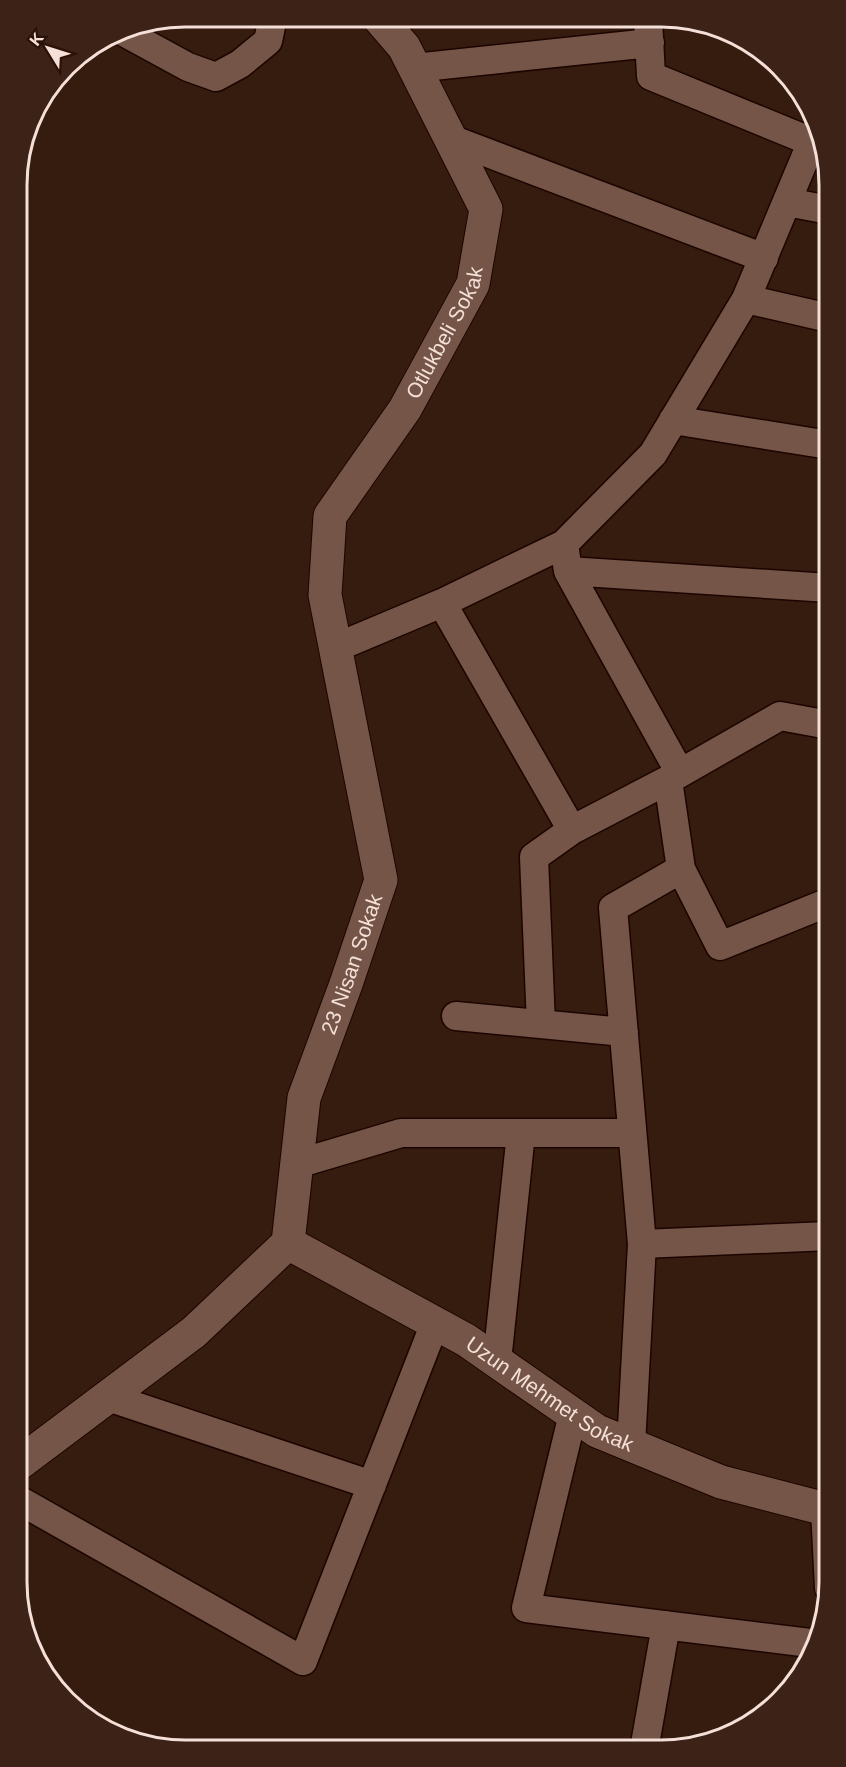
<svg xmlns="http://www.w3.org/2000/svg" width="846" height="1767" viewBox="0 0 846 1767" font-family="Helvetica,sans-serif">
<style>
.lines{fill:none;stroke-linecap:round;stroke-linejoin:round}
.minor-casing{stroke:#1c0500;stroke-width:31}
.tertiary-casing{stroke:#1c0500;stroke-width:35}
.minor{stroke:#755547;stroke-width:28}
.tertiary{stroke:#755547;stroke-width:33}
.labels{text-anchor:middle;stroke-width:4.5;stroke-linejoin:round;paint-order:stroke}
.street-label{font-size:21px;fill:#f4e0d8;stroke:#2c1106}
.rim{fill:none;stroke:#f4e0d8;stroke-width:3}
</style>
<rect width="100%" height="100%" fill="#361b0f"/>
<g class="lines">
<!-- minor casing -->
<g class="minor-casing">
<path id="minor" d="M 648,19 L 651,76 L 812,142
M 120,30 L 188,67 L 216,77 L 240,64 L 268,41 L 273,17
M 414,68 L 650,43
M 451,139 L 764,258
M 787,202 L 829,210
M 746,299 L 829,318
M 673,420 L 829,445
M 564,544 L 568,571 L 829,588
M 568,571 L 680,773
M 442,603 L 572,830 L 668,780 L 780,716 L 829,725
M 335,648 L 442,603 L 564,544 L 653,454 L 746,299 L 818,127
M 668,780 L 681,869 L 720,946 L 829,902
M 456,1016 L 624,1032
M 541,1024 L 534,857 L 572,830
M 297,1164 L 401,1133 L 632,1133
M 642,1244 L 829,1236
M 497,1361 L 521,1133
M 108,1397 L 372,1485
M 573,1414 L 526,1608 L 810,1643
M 631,1445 L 642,1244 L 613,908 L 681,869
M 17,1499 L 303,1661 L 435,1323
M 825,1509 L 829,1588
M 644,1750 L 666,1625"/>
</g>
<!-- tertiary casing -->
<g class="tertiary-casing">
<g id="tertiary">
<path id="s1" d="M 288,1243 L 304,1098 L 346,984 L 381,880 L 325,595 L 330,516 L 405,409 L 473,284 L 486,209 L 404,47 L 379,18"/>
<path id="s2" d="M 288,1243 L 466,1340 L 597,1431 L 721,1482 L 829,1510"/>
<path d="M 17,1465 L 194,1332 L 288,1243"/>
</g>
</g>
<!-- minor -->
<use href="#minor" class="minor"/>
<!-- tertiary -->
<use href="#tertiary" class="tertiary"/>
</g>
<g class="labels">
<!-- street labels -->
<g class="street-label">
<text dy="7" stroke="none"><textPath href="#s1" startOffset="964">Otlukbeli Sokak</textPath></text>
<text dy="7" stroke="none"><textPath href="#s1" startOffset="288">23 Nisan Sokak</textPath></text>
<text dy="7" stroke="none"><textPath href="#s2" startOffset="303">Uzun Mehmet Sokak</textPath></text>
</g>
</g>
<!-- crop -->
<path d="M0 0H846V1767H0ZM185 27H661A158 158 0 0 1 819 185V1582A158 158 0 0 1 661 1740H185A158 158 0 0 1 27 1582V185A158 158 0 0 1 185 27Z" fill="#3c2217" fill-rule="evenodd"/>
<path class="rim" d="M185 27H661A158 158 0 0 1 819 185V1582A158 158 0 0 1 661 1740H185A158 158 0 0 1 27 1582V185A158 158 0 0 1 185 27Z"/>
<!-- north arrow -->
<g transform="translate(48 48) rotate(308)" stroke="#2c1106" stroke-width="4.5" paint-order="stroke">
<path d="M0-4.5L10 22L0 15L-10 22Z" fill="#f4e0d8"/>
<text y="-9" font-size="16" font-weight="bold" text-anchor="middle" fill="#f4e0d8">K</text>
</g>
</svg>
